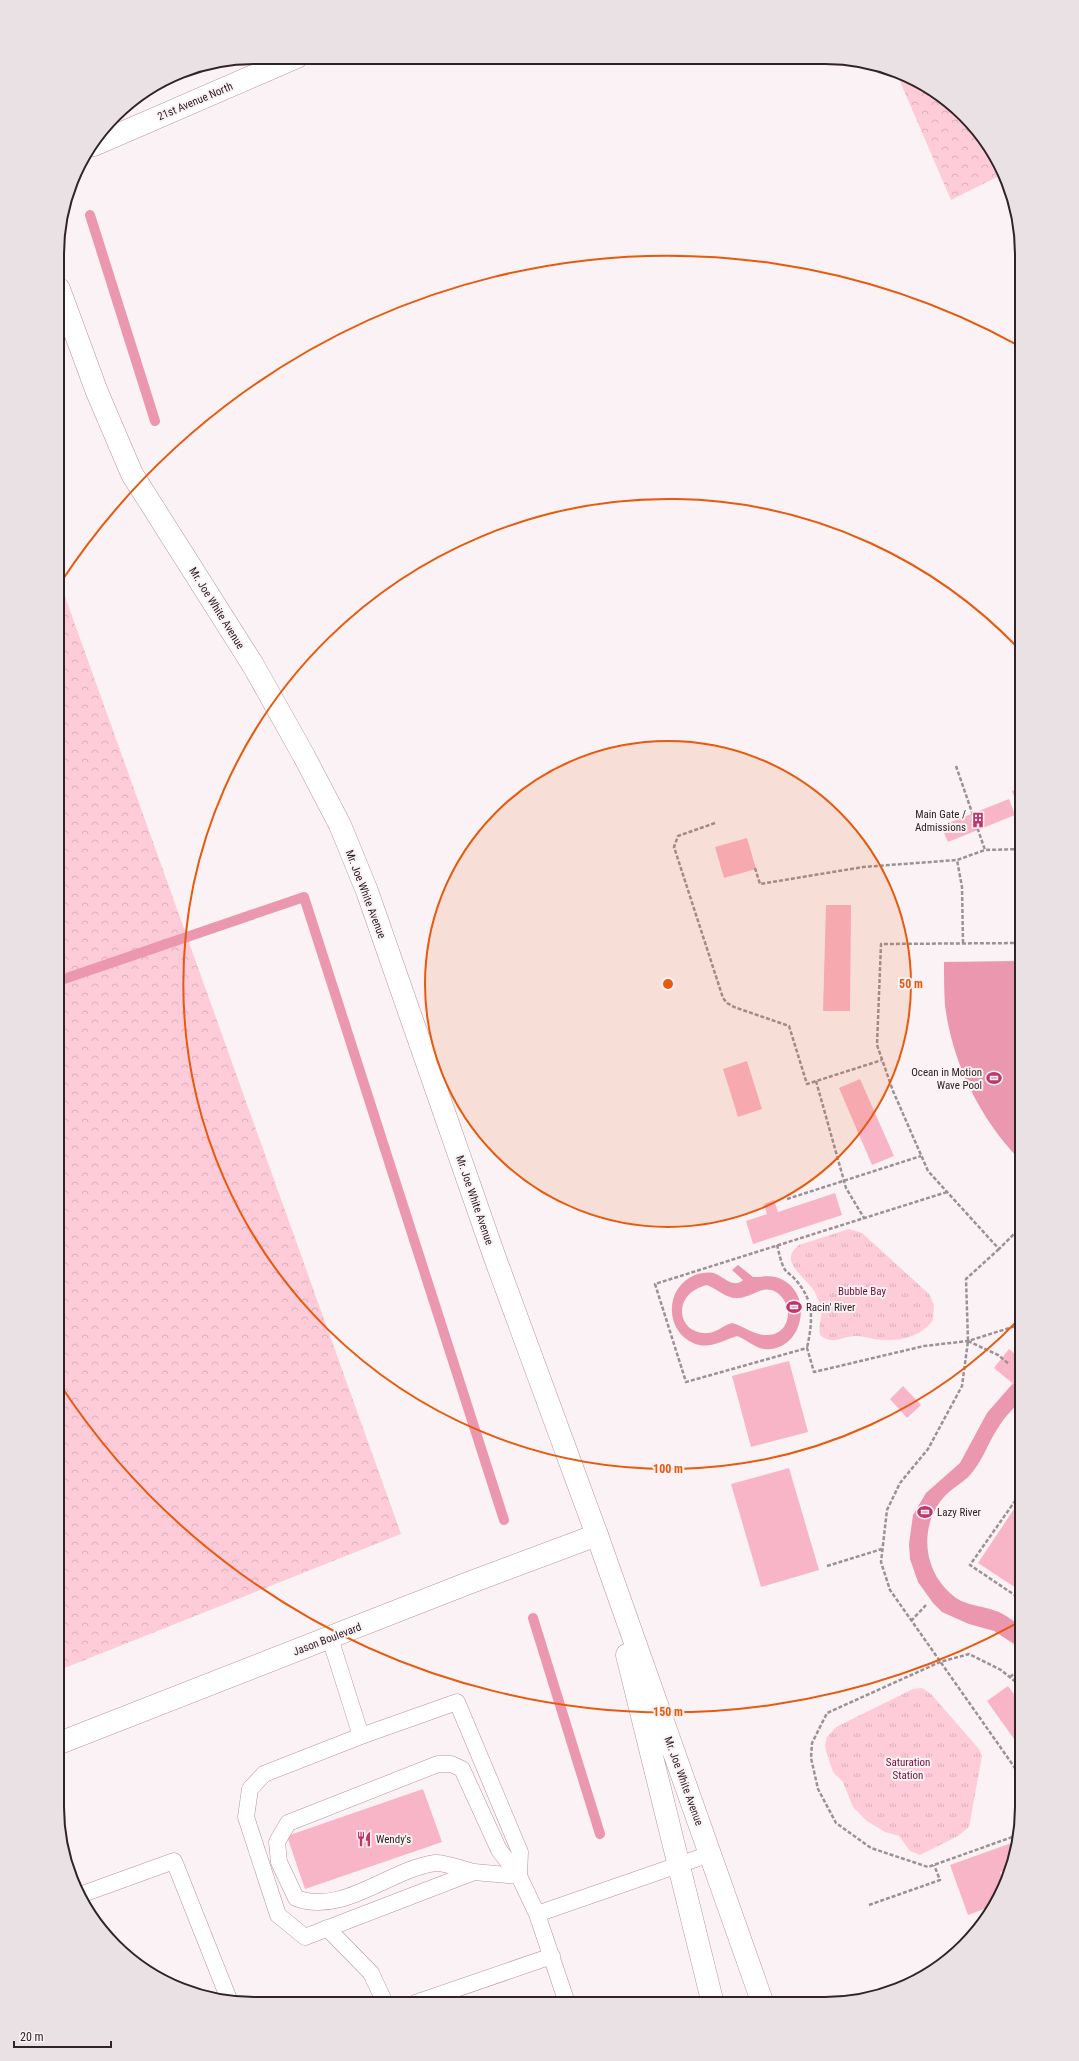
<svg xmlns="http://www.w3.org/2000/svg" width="1079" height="2061" viewBox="0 0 1079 2061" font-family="'Roboto Condensed',sans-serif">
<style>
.forest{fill:url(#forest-crowns)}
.park{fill:url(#park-tufts)}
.water{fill:#ea97af;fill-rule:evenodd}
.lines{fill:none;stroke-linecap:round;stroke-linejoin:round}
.stream{stroke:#ea97af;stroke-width:10}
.building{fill:#f9b5c8}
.service-casing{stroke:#b8949d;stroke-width:17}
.minor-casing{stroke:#b8949d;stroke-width:23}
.tertiary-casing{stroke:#b8949d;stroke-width:23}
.path{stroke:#9c9194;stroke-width:2.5;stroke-dasharray:4 2;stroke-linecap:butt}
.service{stroke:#fff;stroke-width:16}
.minor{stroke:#fff;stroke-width:22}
.tertiary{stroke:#fff;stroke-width:22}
.ring{fill:none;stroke:#e8590c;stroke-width:2}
.labels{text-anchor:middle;stroke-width:4;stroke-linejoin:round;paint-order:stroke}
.street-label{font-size:11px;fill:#312326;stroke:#faf2f4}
.poi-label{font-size:11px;fill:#312326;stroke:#faf2f4;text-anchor:start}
.park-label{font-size:11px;fill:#71113b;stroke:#faf2f4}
.rim{fill:none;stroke:#312326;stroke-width:2}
.centre{fill:#e8590c;stroke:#faf2f4;stroke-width:2}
.ring-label{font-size:12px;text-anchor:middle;font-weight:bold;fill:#e8590c;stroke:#faf2f4;stroke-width:4;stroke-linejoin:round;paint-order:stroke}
</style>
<defs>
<pattern id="forest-crowns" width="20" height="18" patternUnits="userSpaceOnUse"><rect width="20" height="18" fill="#feccd9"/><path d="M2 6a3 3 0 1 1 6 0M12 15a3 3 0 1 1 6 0" fill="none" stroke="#daafba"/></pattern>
<pattern id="park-tufts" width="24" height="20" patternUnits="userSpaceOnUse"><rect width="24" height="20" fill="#feccd9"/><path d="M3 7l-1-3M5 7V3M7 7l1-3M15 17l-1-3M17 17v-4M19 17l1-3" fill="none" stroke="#daafba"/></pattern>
</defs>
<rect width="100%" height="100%" fill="#faf2f4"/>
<!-- forest -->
<path class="forest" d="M 896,72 C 933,85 965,113 988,144 C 995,152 999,165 1003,174 L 951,200 Z
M 58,577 L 401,1534 L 57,1671 Z"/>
<!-- park -->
<path class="park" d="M 849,1229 L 862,1233 L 929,1294 L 934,1305 L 933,1320 C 919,1339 897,1342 874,1339 C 868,1338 862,1336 856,1336 C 842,1336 833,1346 820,1335 C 818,1325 823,1316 821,1308 C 819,1301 816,1293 812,1288 C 803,1275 778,1261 799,1245 Z
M 922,1688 L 931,1694 L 979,1749 L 982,1756 L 969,1827 L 958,1836 L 920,1855 L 910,1851 L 899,1836 L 885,1832 L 867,1821 L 853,1807 L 843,1782 L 833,1772 L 826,1751 L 825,1745 L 827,1737 L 836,1727 L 913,1689 Z"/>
<!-- water -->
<path class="water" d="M 1022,961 L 1022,1162 C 981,1121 952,1063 945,1005 C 944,991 944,977 944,962 Z
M 738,1265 L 753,1277 C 763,1277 773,1274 783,1280 C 812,1295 804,1345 771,1349 C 756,1351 749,1340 737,1336 C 721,1341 709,1350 693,1343 C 664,1330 665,1287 695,1275 C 701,1273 709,1271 716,1274 C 724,1277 734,1289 743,1280 L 732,1270 ZM 707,1285 C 718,1289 726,1299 738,1298 C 752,1298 762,1284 776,1292 C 795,1304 791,1336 766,1335 C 753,1335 744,1326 732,1323 C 724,1325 717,1332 709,1333 C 677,1336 670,1294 707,1285 Z
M 1022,1373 L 1022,1400 C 1013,1409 1004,1417 998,1428 C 989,1441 984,1457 974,1470 C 966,1482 952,1487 943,1498 C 919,1527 923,1570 951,1594 C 964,1606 980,1605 996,1611 C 1005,1614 1013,1621 1022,1627 L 1022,1649 L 994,1631 L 969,1624 L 942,1612 L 933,1603 L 918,1582 L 910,1559 L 909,1544 L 913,1515 L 926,1493 L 960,1463 L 987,1413 Z"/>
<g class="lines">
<!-- stream -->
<path class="stream" d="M 90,215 L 155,421
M 58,981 L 304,897 L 504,1520
M 533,1618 L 600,1834"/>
</g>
<!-- building -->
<path class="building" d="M 1022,787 L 1022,818 L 1012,791 Z
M 1009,799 L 1015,815 L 948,842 L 941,826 Z
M 747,838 L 756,869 L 724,878 L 715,847 Z
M 826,905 L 851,905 L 850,1011 L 823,1011 Z
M 747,1061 L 762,1109 L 738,1117 L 723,1069 Z
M 860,1079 L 894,1156 L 872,1165 L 839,1088 Z
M 835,1193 L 842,1215 L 753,1244 L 746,1221 L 767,1214 L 764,1204 L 774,1200 L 778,1212 Z
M 1022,1285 L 1022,1300 L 1014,1292 Z
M 1009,1349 L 1022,1360 L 1022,1391 L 994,1368 Z
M 789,1361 L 808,1432 L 751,1447 L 732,1376 Z
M 903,1386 L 921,1405 L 907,1418 L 890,1399 Z
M 789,1468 L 819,1570 L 761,1587 L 731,1484 Z
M 1022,1497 L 1022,1592 L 978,1563 Z
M 1022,1660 L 1022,1674 L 1015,1667 Z
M 1008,1686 L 1022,1705 L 1022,1750 L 987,1701 Z
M 423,1789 L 442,1842 L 305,1889 L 287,1836 Z
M 1017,1841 L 1010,1869 L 1000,1872 L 1005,1886 L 991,1911 L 989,1907 L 968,1915 L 950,1865 Z
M 553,1998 L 555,2003 L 537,2003 Z"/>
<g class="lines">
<!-- service casing -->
<g class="service-casing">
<path id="service" d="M 330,1638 L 361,1736
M 474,1872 C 464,1870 444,1862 435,1863 C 388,1870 343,1916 296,1898 L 279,1862 L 277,1842 L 288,1823 L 438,1764 L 451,1764 L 462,1769 L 499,1850 L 519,1876
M 519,1876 L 474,1872 L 305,1937 L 278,1915 L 246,1817 L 250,1789 L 264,1774 L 361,1736 L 457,1702 L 520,1852 L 519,1876 L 537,1914 L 567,2003
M 80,1895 L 174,1861 L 230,2002
M 537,1914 L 710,1854
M 327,1928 L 371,1973 L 385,2003
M 415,2003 L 552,1956"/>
</g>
<!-- minor casing -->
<g class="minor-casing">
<path id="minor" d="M 57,1744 L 466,1584 L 597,1535"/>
</g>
<!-- tertiary casing -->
<g class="tertiary-casing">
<path id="tertiary" d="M 94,145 L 297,57
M 59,289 L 97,392 L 132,474 L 253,665 L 304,756 L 340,825 L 367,891 L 495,1258 L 597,1535 L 763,2004
M 627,1655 L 713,2004"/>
</g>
<!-- path -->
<path class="path" d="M 956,766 L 985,850 L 1022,849
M 715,823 L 678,836 L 674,847 L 723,998 L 727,1003 L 734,1007 L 789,1026 L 807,1084 L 882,1060
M 755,868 L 760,884 L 863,867 L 957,860
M 963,943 L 962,887 L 957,860 L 985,850
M 816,1081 L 846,1188 L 864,1218
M 947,1192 L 655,1284 L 686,1382 L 807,1348 L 814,1372 L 924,1346 L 968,1341 L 1022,1324
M 787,1199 L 921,1156
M 1022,1226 L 999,1249 L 928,1171 L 893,1091 L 877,1045 L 881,944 L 1022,943
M 777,1245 C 779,1252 781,1265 786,1271 C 788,1273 791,1275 793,1277 C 815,1300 813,1319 807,1348
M 999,1249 L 966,1279 L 968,1341 L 962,1386 L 928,1449 L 900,1483 L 887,1510 L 881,1562 L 890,1590 L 1022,1778
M 968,1341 L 998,1355 L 1009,1364
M 827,1566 L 882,1549
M 1022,1600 L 970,1565 L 1022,1491
M 911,1621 L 926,1605
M 1010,1677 L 1022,1667
M 1018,1835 L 928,1867 L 871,1848 L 836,1823 L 818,1789 L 811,1758 L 812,1743 L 827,1713 L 940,1662 L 969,1654 L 1001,1670 L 1022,1687
M 869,1905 L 940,1880 L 934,1865"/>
<!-- service -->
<use href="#service" class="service"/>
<!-- minor -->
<use href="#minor" class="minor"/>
<!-- tertiary -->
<use href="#tertiary" class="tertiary"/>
</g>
<!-- distance rings -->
<circle cx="668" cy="984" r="243" fill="#e8590c" fill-opacity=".12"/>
<g class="ring">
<circle cx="668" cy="984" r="243"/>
<path d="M1020 1318A485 485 0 1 1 1020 650"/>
<path d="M1021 1621A728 728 0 0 1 61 1386M61 582A728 728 0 0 1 1021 347"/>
</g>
<!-- icons -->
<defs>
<g id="building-bare" transform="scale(1.2)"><path d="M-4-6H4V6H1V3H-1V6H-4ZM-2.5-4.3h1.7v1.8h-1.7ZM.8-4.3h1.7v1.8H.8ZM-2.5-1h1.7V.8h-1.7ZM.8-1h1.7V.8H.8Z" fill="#c0356c" stroke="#faf2f4" stroke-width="2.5" paint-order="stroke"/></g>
<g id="stadium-bare" transform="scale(1.2)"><path d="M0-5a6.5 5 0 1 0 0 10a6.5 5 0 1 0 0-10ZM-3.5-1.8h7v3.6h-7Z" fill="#c0356c" stroke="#faf2f4" stroke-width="2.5" paint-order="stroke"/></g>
<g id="restaurant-bare" transform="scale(1.2)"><path d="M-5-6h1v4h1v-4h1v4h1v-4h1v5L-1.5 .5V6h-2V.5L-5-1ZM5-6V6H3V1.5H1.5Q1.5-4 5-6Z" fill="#c0356c" stroke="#faf2f4" stroke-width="2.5" paint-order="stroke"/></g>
</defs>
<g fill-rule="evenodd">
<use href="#building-bare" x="978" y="820"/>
<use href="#stadium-bare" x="994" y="1078"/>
<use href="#stadium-bare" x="794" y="1307"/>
<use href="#stadium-bare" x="925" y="1512"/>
<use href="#restaurant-bare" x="364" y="1839"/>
</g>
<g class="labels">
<!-- street labels -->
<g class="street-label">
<text transform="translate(195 101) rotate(-23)" y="4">21st Avenue North</text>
<text transform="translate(217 608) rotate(58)" y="4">Mr. Joe White Avenue</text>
<text transform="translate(366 894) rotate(69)" y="4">Mr. Joe White Avenue</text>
<text transform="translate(475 1200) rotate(71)" y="4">Mr. Joe White Avenue</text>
<text transform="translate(327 1639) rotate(-21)" y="4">Jason Boulevard</text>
<text transform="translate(684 1781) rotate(70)" y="4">Mr. Joe White Avenue</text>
</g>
<!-- poi labels -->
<g class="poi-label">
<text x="966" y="818" text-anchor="end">Main Gate /<tspan x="966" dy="13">Admissions</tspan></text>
<text x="982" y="1076" text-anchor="end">Ocean in Motion<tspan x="982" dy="13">Wave Pool</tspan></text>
<text x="806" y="1311">Racin' River</text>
<text x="937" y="1516">Lazy River</text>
<text x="376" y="1843">Wendy's</text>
</g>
<!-- park labels -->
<g class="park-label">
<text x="862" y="1295">Bubble Bay</text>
<text x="908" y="1766">Saturation<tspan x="908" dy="13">Station</tspan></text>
</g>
</g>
<!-- crop -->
<path d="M0 0H1079V2061H0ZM254 64H825A190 190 0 0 1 1015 254V1807A190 190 0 0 1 825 1997H254A190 190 0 0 1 64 1807V254A190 190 0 0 1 254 64Z" fill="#eae1e4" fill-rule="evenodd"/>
<path class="rim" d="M254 64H825A190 190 0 0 1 1015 254V1807A190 190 0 0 1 825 1997H254A190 190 0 0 1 64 1807V254A190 190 0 0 1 254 64Z"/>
<circle cx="668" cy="984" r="6" class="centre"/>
<g class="ring-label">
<text x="911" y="988">50 m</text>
<text x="668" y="1473">100 m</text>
<text x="668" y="1716">150 m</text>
</g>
<!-- scale -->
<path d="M14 2041v6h97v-6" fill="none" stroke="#312326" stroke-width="2"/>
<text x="20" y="2041" font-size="12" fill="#312326" stroke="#faf2f4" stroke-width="3" paint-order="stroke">20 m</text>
</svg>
